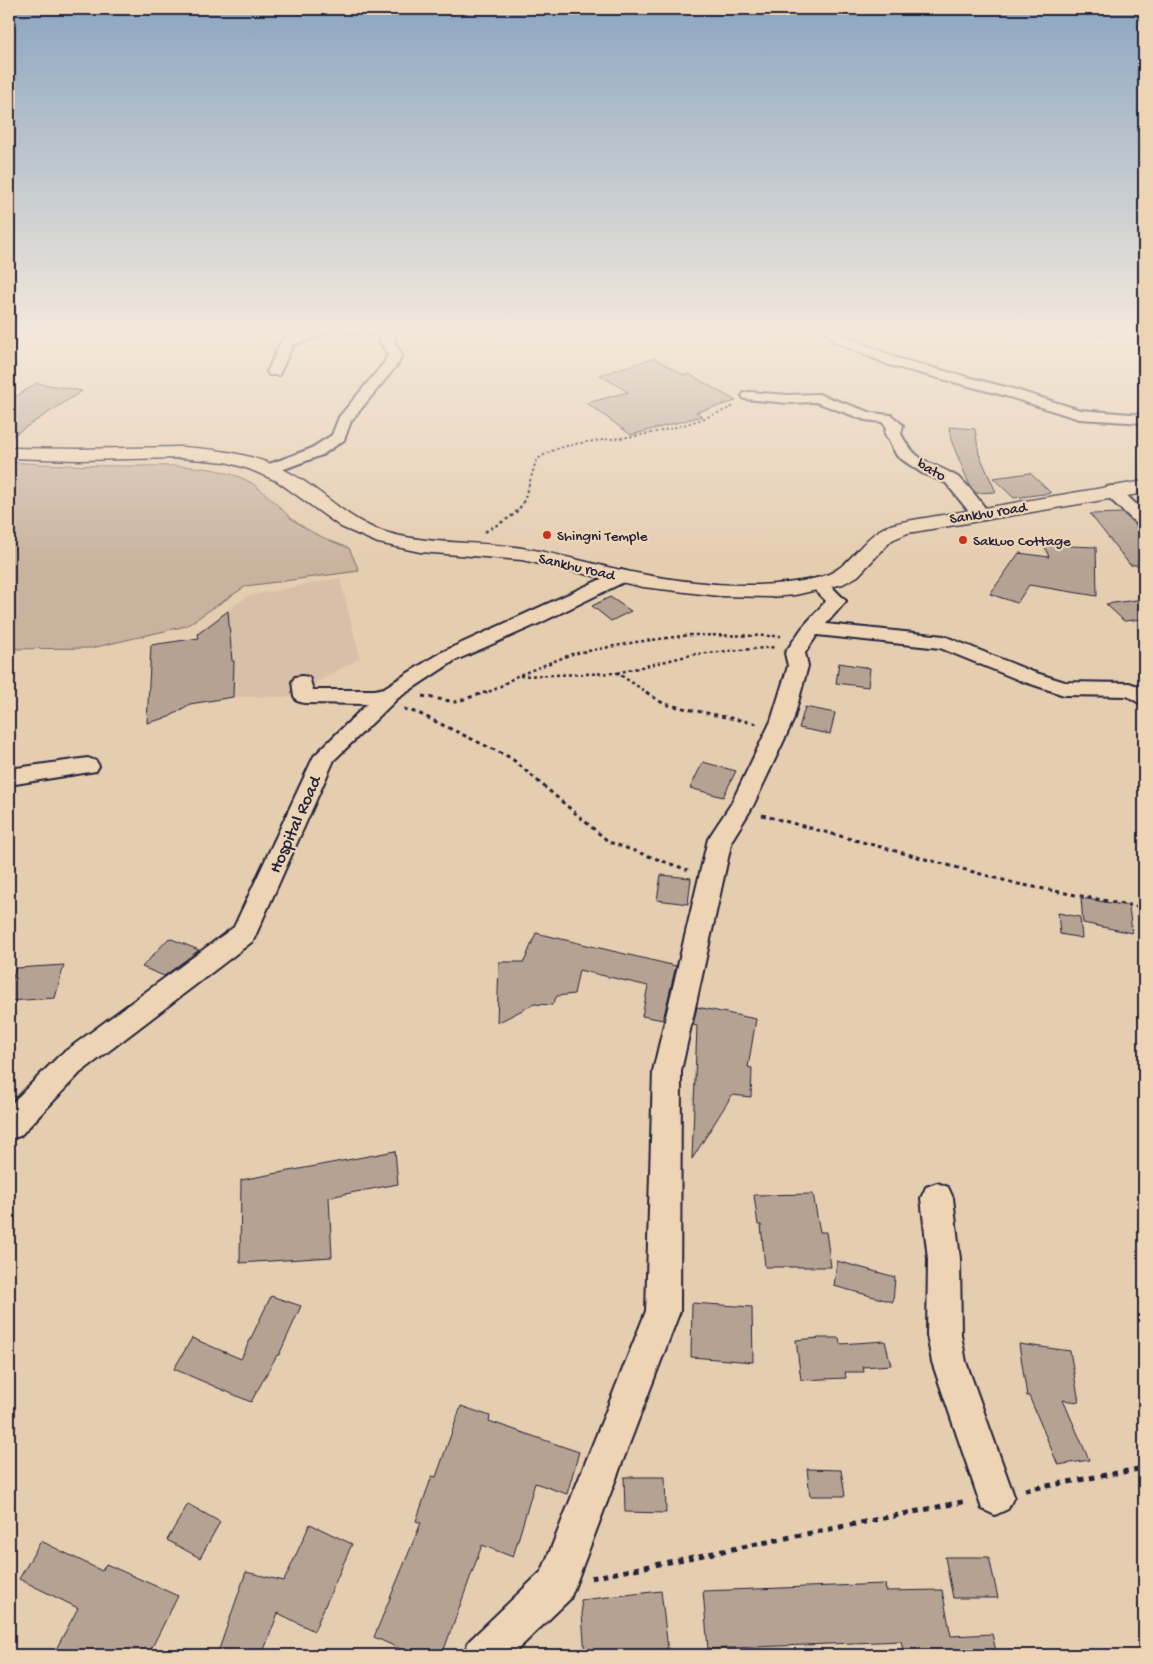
<svg xmlns="http://www.w3.org/2000/svg" width="1153" height="1664" viewBox="0 0 1153 1664" font-family="'Gochi Hand',sans-serif">
<style>
.built{fill:#d7c0a7}
.green{fill:#c9b39f;stroke:#766a6d}
.building{fill:#b5a293;stroke:#22223b}
.lines{fill:none;stroke-linecap:round;stroke-linejoin:round}
.minor-casing{stroke:#22223b;stroke-width:4}
.major-casing{stroke:#22223b;stroke-width:3}
.path-far3{stroke:#22223b;stroke-width:2;stroke-dasharray:2.5 2.5;stroke-linecap:butt}
.path-far2{stroke:#22223b;stroke-width:2.5;stroke-dasharray:3 3;stroke-linecap:butt}
.path-far1{stroke:#22223b;stroke-width:3;stroke-dasharray:4 4;stroke-linecap:butt}
.path{stroke:#22223b;stroke-width:5;stroke-dasharray:5.5 5.5;stroke-linecap:butt}
.minor{fill:#edd4b5;fill-rule:evenodd}
.major{fill:#edd4b5;fill-rule:evenodd}
.poi-dot{fill:#c8321e;stroke:#edd4b5;stroke-width:2}
.labels{text-anchor:middle;stroke-width:4.5;stroke-linejoin:round;paint-order:stroke}
.far-street-label{font-size:15px;fill:#22223b;stroke:#edd4b5}
.far-poi-label{font-size:15px;fill:#22223b;stroke:#edd4b5;text-anchor:start}
.street-label{font-size:18px;fill:#22223b;stroke:#edd4b5}
</style>
<rect width="100%" height="100%" fill="#e5cdb0"/>
<filter id="ink" filterUnits="userSpaceOnUse"><feTurbulence type="fractalNoise" baseFrequency=".02" numOctaves="2"/><feDisplacementMap in="SourceGraphic" scale="10" xChannelSelector="R" yChannelSelector="G"/><feConvolveMatrix kernelMatrix="1 2 1 2 8 2 1 2 1" color-interpolation-filters="sRGB"/></filter>
<g filter="url(#ink)">
<!-- built -->
<path class="built" d="M 340,578 L 360,658 L 290,697 L 237,697 L 200,703 L 198,631 L 248,596 Z"/>
<!-- green -->
<path class="green" d="M 9,462 C 49,465 90,466 130,466 C 167,466 211,463 246,480 C 264,489 277,506 292,519 C 310,533 328,540 349,548 L 359,571 L 246,586 L 186,626 L 92,648 L 9,649 Z"/>
<!-- building -->
<path class="building" d="M 654,358 L 684,375 L 689,374 L 736,401 L 696,412 L 702,416 L 631,435 L 587,403 L 628,392 L 600,375 Z
M 37,383 L 82,391 L 9,438 L 9,401 Z
M 949,427 L 975,429 L 979,454 L 996,492 L 976,493 L 970,486 L 951,440 Z
M 1030,473 L 1051,493 L 1014,498 L 993,478 Z
M 1123,513 L 1144,531 L 1144,565 L 1130,565 L 1090,514 Z
M 1044,545 L 1096,547 L 1097,596 L 1029,585 L 1017,603 L 990,594 L 1019,553 L 1049,557 Z
M 610,597 L 631,611 L 611,621 L 592,606 Z
M 1144,599 L 1144,619 L 1124,621 L 1106,604 Z
M 228,611 L 232,661 L 234,661 L 233,697 L 190,704 L 169,717 L 147,723 L 151,645 L 199,638 L 198,634 Z
M 839,663 L 870,668 L 868,687 L 836,683 Z
M 805,707 L 835,713 L 830,734 L 799,728 Z
M 703,762 L 736,771 L 723,797 L 690,788 Z
M 661,875 L 691,878 L 688,904 L 657,900 Z
M 1081,898 L 1129,906 L 1132,933 L 1083,923 Z
M 1058,913 L 1080,917 L 1082,938 L 1060,934 Z
M 536,933 L 676,966 L 663,1020 L 642,1016 L 648,986 L 579,970 L 574,994 L 557,996 L 552,1005 L 534,1004 L 497,1023 L 499,962 L 524,962 Z
M 169,938 L 199,950 L 164,976 L 142,967 Z
M 64,965 L 55,998 L 9,1001 L 9,989 L 16,968 Z
M 697,1007 L 756,1019 L 748,1067 L 752,1068 L 751,1097 L 732,1095 L 692,1159 L 697,1026 L 693,1025 Z
M 395,1151 L 398,1184 L 329,1197 L 332,1257 L 240,1263 L 241,1180 Z
M 813,1194 L 820,1232 L 826,1232 L 831,1267 L 765,1267 L 761,1225 L 758,1225 L 754,1195 Z
M 837,1261 L 895,1277 L 893,1302 L 834,1286 Z
M 271,1296 L 301,1306 L 279,1355 L 277,1355 L 251,1402 L 174,1369 L 192,1338 L 241,1359 Z
M 692,1303 L 752,1307 L 753,1362 L 691,1357 Z
M 819,1338 L 839,1338 L 840,1344 L 885,1341 L 891,1365 L 863,1367 L 864,1372 L 845,1372 L 846,1378 L 801,1380 L 796,1340 Z
M 1019,1344 L 1070,1351 L 1079,1402 L 1063,1400 L 1089,1460 L 1058,1465 L 1029,1396 L 1027,1396 Z
M 461,1406 L 490,1416 L 489,1421 L 579,1452 L 567,1494 L 535,1483 L 513,1557 L 482,1545 L 442,1655 L 414,1655 L 374,1637 L 421,1523 L 416,1521 L 432,1476 L 436,1477 Z
M 807,1469 L 841,1470 L 845,1496 L 810,1496 Z
M 624,1477 L 665,1477 L 666,1513 L 625,1512 Z
M 188,1504 L 220,1522 L 200,1558 L 167,1540 Z
M 310,1524 L 352,1544 L 314,1631 L 278,1613 L 262,1655 L 217,1655 L 246,1572 L 284,1581 Z
M 41,1541 L 102,1571 L 106,1564 L 178,1596 L 148,1655 L 53,1655 L 78,1608 L 19,1579 Z
M 945,1557 L 989,1557 L 998,1598 L 953,1598 Z
M 885,1584 L 886,1591 L 942,1590 L 951,1636 L 992,1634 L 997,1655 L 904,1655 L 901,1641 L 708,1649 L 703,1591 Z
M 661,1591 L 668,1649 L 616,1655 L 585,1655 L 581,1600 Z"/>
<g class="lines">
<!-- minor casing -->
<g class="minor-casing">
<path id="minor" d="M 311,329 L 331,329 L 330,332 L 293,345 L 279,375 L 269,375 L 267,372 L 282,339 Z
M 340,329 L 396,329 L 394,342 L 402,354 L 398,364 L 351,421 L 344,440 L 322,455 L 276,472 L 264,472 L 262,469 L 264,466 L 310,449 L 332,435 L 339,417 L 384,363 L 388,354 L 380,342 L 381,336 L 346,333 Z
M 824,329 L 838,329 L 844,335 L 899,359 L 1013,389 L 1080,410 L 1144,415 L 1144,423 L 1079,419 L 1003,395 L 889,365 L 834,341 Z
M 1093,329 L 1107,329 L 1107,331 L 1100,335 L 1095,334 Z
M 749,392 L 788,395 L 818,394 L 872,413 L 891,415 L 903,425 L 901,434 C 917,464 930,461 956,476 C 966,481 983,505 990,515 L 987,519 L 981,520 L 975,519 L 946,483 L 922,473 L 897,456 L 885,434 L 886,426 L 882,422 L 865,420 L 816,402 L 788,403 L 744,399 L 742,396 L 744,393 Z
M 1112,486 L 1118,487 L 1144,512 L 1144,526 L 1138,525 L 1106,495 L 1104,491 L 1106,487 Z
M 621,570 L 628,572 L 630,576 L 628,580 L 540,623 L 454,661 L 398,698 L 334,760 L 253,941 L 80,1073 L 20,1136 L 9,1139 L 9,1106 L 60,1055 L 234,927 L 314,756 L 367,704 L 304,703 L 297,701 L 294,696 L 292,682 L 295,677 L 302,676 L 309,677 L 313,690 L 375,690 L 384,688 L 440,653 Z
M 818,578 L 825,580 L 846,601 L 826,624 L 944,636 L 1033,672 L 1065,682 L 1129,683 L 1144,688 L 1144,705 C 1137,703 1134,699 1127,696 L 1064,695 L 1019,680 L 940,648 L 817,635 L 805,653 L 808,666 L 793,721 L 753,806 L 732,840 L 681,1071 L 680,1311 L 570,1599 L 512,1655 L 463,1655 L 469,1641 L 542,1571 L 646,1311 L 653,1071 L 708,839 L 731,804 L 771,721 L 788,666 L 785,653 L 802,628 L 826,601 L 809,584 L 811,580 Z
M 88,758 L 96,761 L 99,766 L 96,771 L 9,785 L 9,769 Z
M 937,1183 L 948,1187 L 953,1198 L 960,1259 L 961,1335 L 966,1362 L 1014,1496 L 1008,1509 L 995,1515 L 982,1509 L 932,1362 L 927,1335 L 928,1259 L 921,1198 L 926,1187 Z"/>
</g>
<!-- major casing -->
<g class="major-casing">
<path id="major" d="M 180,447 C 222,449 266,456 302,480 C 327,496 348,518 376,529 C 422,546 474,540 522,548 C 555,553 588,563 621,570 C 684,583 754,592 817,578 C 849,570 854,548 878,531 C 887,525 897,523 907,521 L 1144,481 L 1144,493 L 908,533 L 892,540 L 858,576 L 843,584 L 795,595 L 771,597 L 719,596 L 643,587 L 522,560 L 420,552 L 378,543 L 341,527 L 277,481 L 249,469 L 226,462 L 180,458 L 77,460 L 9,458 L 9,448 L 77,449 Z"/>
</g>
<!-- path-far3 -->
<path class="path-far3" d="M 527,491 L 536,461 C 558,439 616,441 646,434 C 677,428 706,419 734,406"/>
<!-- path-far2 -->
<path class="path-far2" d="M 485,532 C 505,519 522,516 527,490
M 617,673 L 695,654 L 776,647
M 520,676 L 617,673 L 648,693
M 483,693 L 494,690 L 517,676 L 572,654 L 636,642 L 690,635 L 781,636"/>
<!-- path-far1 -->
<path class="path-far1" d="M 646,692 L 664,704 L 758,724
M 422,696 L 455,702 L 487,692
M 404,709 L 418,713 L 511,758 L 609,842 L 688,870
M 762,815 L 1018,884 L 1144,908"/>
<!-- path -->
<path class="path" d="M 1025,1490 L 1144,1468
M 591,1578 L 967,1501"/>
<!-- minor -->
<use href="#minor" class="minor"/>
<!-- major -->
<use href="#major" class="major"/>
</g>
</g>
<!-- sky -->
<linearGradient id="sky" x2="0" y2="1"><stop stop-color="#8ba6c1"/><stop offset="0.59" stop-color="#f3e8db"/><stop offset="1" stop-color="#f3e8db" stop-opacity="0"/></linearGradient>
<rect width="1153" height="562" fill="url(#sky)"/>
<!-- markers -->
<g class="poi-dot">
<circle cx="547" cy="535" r="5"/>
<circle cx="963" cy="540" r="5"/>
</g>
<g class="labels">
<!-- far-street labels -->
<g class="far-street-label">
<text transform="translate(932 469) rotate(29)" y="5">bato</text>
<text transform="translate(988 512) rotate(-9)" y="5">Sankhu road</text>
<text transform="translate(577 566) rotate(13)" y="5">Sankhu road</text>
</g>
<!-- far-poi labels -->
<g class="far-poi-label">
<text x="557" y="540">Shingni Temple</text>
<text x="973" y="545">Sakwo Cottage</text>
</g>
<!-- street labels -->
<g class="street-label">
<text transform="translate(294 824) rotate(-66)" y="6">Hospital Road</text>
</g>
</g>
<!-- margin -->
<rect width="1153" height="1664" fill="none" stroke="#edd4b5" stroke-width="30"/>
<rect x="15" y="15" width="1123" height="1634" fill="none" stroke="#22223b" stroke-width="2" filter="url(#ink)"/>
</svg>
